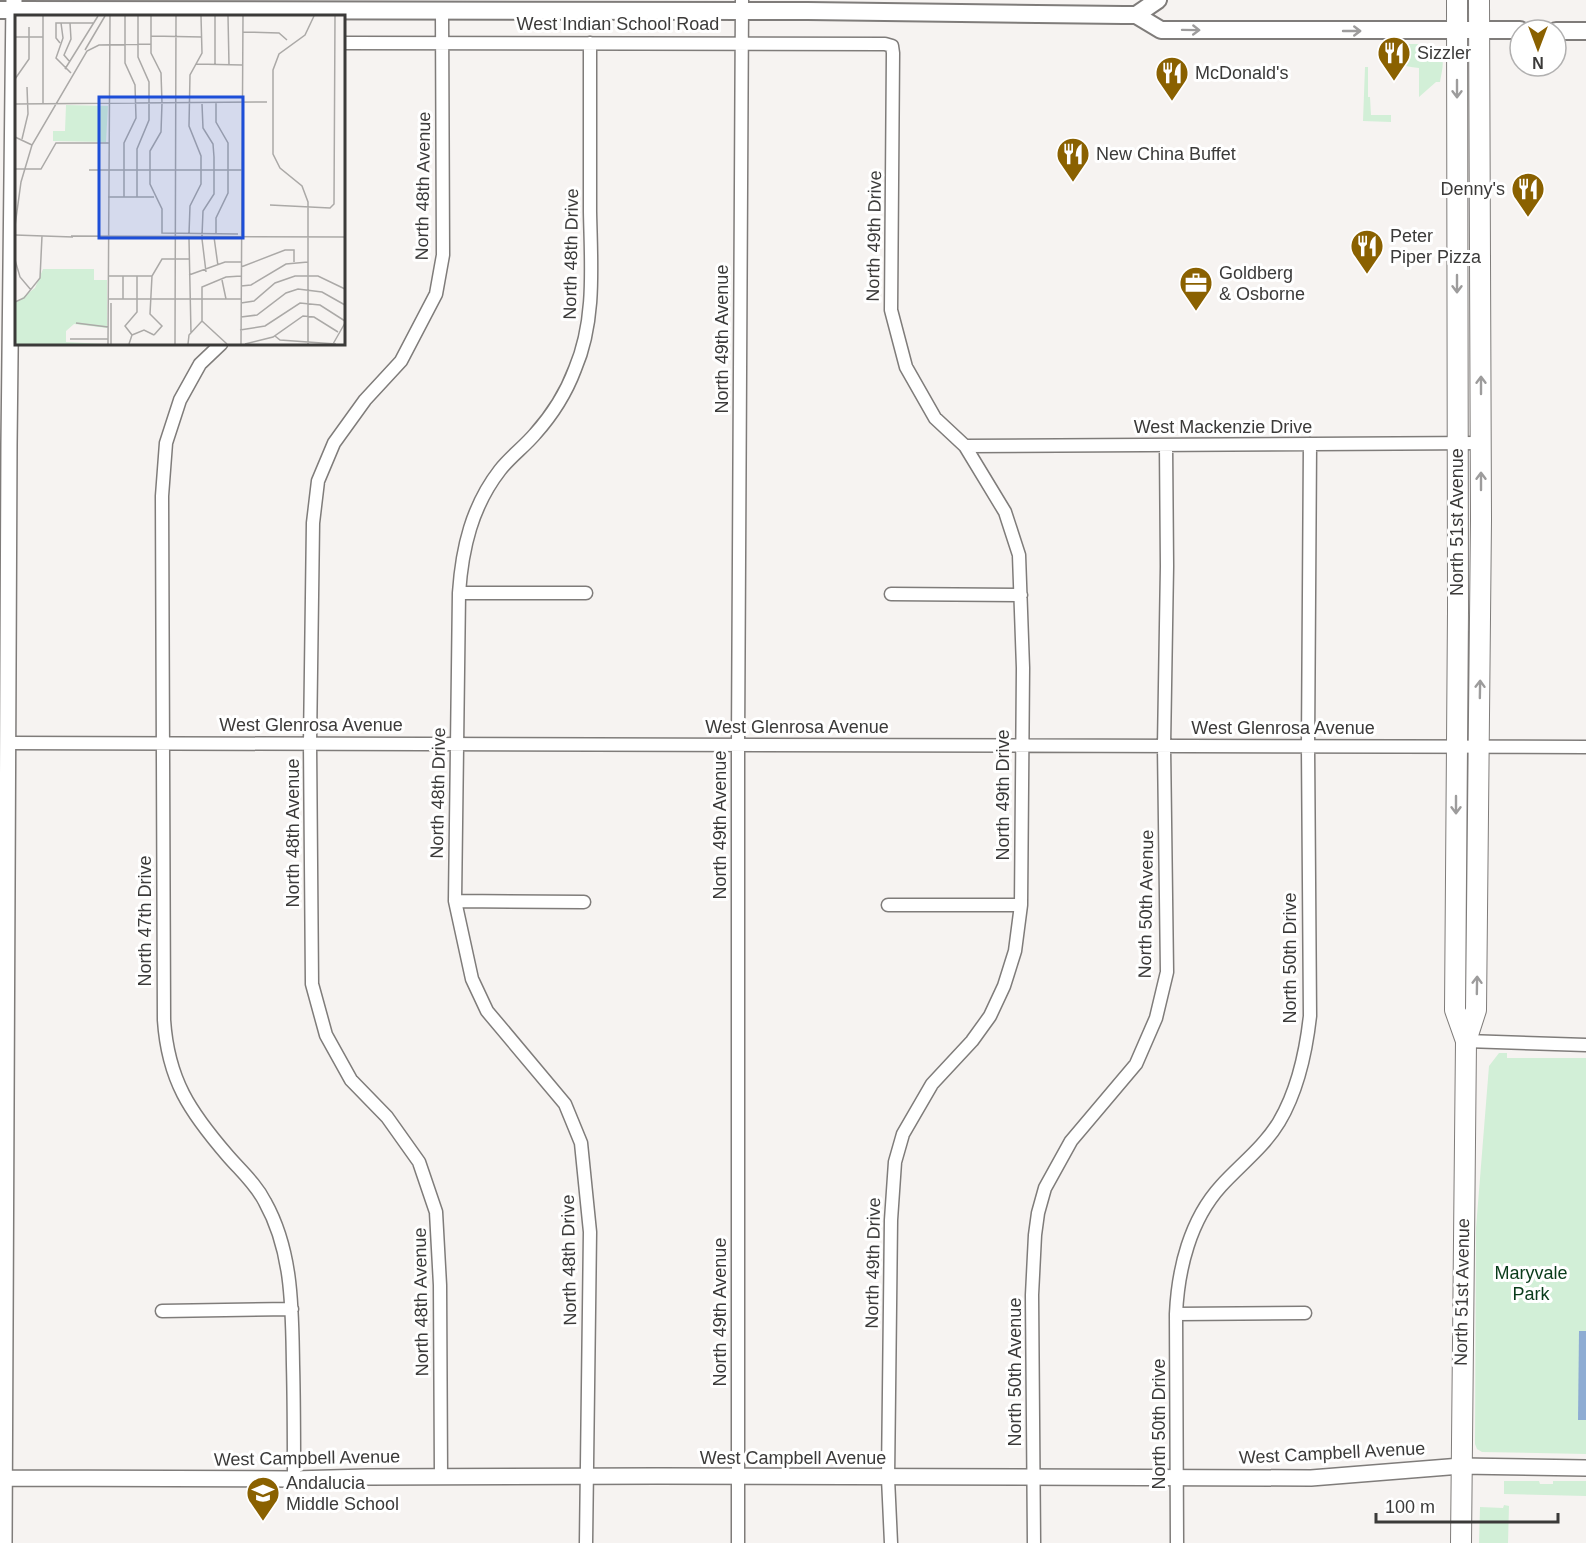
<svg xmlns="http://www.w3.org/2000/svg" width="1586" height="1543" viewBox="0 0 1586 1543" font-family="Helvetica,sans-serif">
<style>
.green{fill:#d2efd7}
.water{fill:#8eacd3}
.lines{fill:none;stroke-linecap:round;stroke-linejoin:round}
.minor-casing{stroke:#7f7c7a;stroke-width:15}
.tertiary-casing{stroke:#7f7c7a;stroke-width:18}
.secondary-casing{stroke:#7f7c7a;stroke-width:20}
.primary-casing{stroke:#7f7c7a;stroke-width:22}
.minor{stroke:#fff;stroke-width:12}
.tertiary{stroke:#fff;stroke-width:15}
.secondary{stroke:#fff;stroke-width:16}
.primary{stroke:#fff;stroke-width:20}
.oneway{stroke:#9d9c9c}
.labels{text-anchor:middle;stroke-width:6;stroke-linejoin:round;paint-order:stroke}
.street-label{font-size:18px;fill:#3b3a39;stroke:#fff}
.poi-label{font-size:18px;fill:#3b3a39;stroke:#fff;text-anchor:start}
.park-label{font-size:18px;fill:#093b1a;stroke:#fff}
.inset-road{fill:none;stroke:#aba9a7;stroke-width:1.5}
.view{fill:#1d4ed8;fill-opacity:0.15;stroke:#1d4ed8;stroke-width:3}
.inset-edge{fill:none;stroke:#3b3a39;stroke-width:3}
</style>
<rect width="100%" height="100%" fill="#f6f3f1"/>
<!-- green -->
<path class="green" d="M 1381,44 L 1431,44 C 1447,57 1443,64 1440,82 L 1436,82 L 1419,97 L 1419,68 C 1408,67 1400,64 1388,64 Z
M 1365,67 L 1368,67 L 1368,97 L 1370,97 L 1371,115 L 1391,115 L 1391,122 L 1363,121 Z
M 1499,1053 L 1507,1053 L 1507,1058 L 1586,1058 L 1586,1454 L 1482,1452 L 1477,1449 L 1475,1444 L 1476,1228 L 1489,1066 Z
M 1504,1481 L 1539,1481 L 1540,1484 L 1553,1484 L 1553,1481 L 1586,1481 L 1586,1496 L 1504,1494 Z
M 1504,1505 L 1509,1506 L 1508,1543 L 1479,1543 L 1480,1507 L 1503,1508 Z"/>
<!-- water -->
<path class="water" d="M 1579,1331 L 1586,1331 L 1586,1420 L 1578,1420 Z"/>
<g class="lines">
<!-- minor casing -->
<g class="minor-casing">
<path id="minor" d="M 344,43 L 885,44 L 892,46 L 893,53 L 891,310 L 906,367 L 935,418 L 965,446 L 1005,512 L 1019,555 L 1023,668 L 1021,905 L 1015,951 L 1004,986 L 990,1016 L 972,1041 L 932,1084 L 903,1134 L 895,1162 L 891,1220 L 888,1478 L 891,1543
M 221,344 L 200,364 L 180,400 L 166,443 L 162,496 L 164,1020 C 168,1080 190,1112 228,1156 C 241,1171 256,1184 265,1202 C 293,1252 292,1310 293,1365 C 294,1403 294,1441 294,1479
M 965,446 L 1481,443
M 459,593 L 586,593
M 891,594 L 1021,595
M 8,743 L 1586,747
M 455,901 L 584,902
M 888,905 L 1021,905
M 1466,1041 L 1586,1045
M 162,1311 L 292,1309
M 1176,1314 L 1305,1313
M 441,1476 L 440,1285 L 436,1212 L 419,1162 L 387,1117 L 351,1080 L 326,1035 L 312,984 L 310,743 L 313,523 L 318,481 L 334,443 L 365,400 L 401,361 L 436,294 L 443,255 L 442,12
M 586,1543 L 590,1232 L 581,1143 L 565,1104 L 487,1011 L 472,979 L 455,901 L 459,593 C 462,548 472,506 500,470 C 510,457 524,447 535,434 C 552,415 566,393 575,369 C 596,320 591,264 590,212 C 590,156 590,99 590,43
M 738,1543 L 738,745 L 742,0
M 1034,1543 L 1032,1295 L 1035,1235 L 1038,1213 L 1045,1188 L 1071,1141 L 1136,1064 L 1156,1018 L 1167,972 L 1164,746 L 1167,566 L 1166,445
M 1177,1543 L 1176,1314 C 1178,1269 1190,1220 1221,1186 C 1240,1165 1264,1147 1279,1122 C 1298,1090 1306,1052 1310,1016 L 1308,746 L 1310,444"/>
</g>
<!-- tertiary casing -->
<g class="tertiary-casing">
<path id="tertiary" d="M 4,1478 L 294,1479 L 367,1477 L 657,1476 L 1311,1478 L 1461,1466 L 1586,1468
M 4,1543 L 9,445 L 14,0"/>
</g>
<!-- secondary casing -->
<g class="secondary-casing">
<path id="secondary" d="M 0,10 L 808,11 L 1123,15 L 1136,15 L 1161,30 L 1520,30
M 1136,15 L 1158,0
M 1556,31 L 1586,31"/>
</g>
<!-- primary casing -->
<g class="primary-casing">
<path id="primary" d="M 1457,0 L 1458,610 L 1455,1010 L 1466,1041
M 1461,1543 L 1466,1041 L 1476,1010 L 1481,520 L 1479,0"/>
</g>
<!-- minor -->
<use href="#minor" class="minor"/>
<!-- tertiary -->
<use href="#tertiary" class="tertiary"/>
<!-- secondary -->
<use href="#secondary" class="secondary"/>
<!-- primary -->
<use href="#primary" class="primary"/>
</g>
<!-- one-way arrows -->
<defs><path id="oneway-shaft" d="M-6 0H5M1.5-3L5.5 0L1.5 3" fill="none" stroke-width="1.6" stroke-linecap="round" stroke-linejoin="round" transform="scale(1.5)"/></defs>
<g class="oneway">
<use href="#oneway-shaft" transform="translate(1191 30) rotate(1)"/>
<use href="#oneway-shaft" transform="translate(1352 31)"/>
<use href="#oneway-shaft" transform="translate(1457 89) rotate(90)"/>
<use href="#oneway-shaft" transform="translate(1457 284) rotate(90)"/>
<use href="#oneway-shaft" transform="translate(1481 385) rotate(-90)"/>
<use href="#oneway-shaft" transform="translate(1481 481) rotate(-90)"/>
<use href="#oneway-shaft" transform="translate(1480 689) rotate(-89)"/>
<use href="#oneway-shaft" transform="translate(1456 805) rotate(90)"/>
<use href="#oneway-shaft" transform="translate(1477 985) rotate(-89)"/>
</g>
<!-- icons -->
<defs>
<g id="restaurant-pin" transform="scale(1.725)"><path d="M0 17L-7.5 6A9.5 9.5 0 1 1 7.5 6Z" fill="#8a6100" stroke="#fff"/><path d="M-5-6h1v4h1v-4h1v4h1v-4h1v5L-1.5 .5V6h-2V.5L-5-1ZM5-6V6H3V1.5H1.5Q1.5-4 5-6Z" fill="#fff"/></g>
<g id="office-pin" transform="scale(1.725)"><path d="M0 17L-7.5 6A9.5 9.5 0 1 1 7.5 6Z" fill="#8a6100" stroke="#fff"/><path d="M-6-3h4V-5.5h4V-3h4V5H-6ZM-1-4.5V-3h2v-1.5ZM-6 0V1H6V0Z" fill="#fff"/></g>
<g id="school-pin" transform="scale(1.725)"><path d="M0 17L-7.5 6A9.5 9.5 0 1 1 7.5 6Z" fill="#8a6100" stroke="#fff"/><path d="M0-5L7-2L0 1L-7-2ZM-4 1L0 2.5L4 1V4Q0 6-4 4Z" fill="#fff"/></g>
</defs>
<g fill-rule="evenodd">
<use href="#restaurant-pin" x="1394" y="53"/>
<use href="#restaurant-pin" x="1172" y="73"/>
<use href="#restaurant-pin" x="1073" y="154"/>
<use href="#restaurant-pin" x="1528" y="189"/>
<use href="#restaurant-pin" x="1367" y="246"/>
<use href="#office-pin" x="1196" y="283"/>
<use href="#school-pin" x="263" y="1493"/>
</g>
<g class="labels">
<!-- street labels -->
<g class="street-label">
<text x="618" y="30">West Indian School Road</text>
<text transform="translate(423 186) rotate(-89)" y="6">North 48th Avenue</text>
<text transform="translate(874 236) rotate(-89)" y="6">North 49th Drive</text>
<text transform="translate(571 254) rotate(-89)" y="6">North 48th Drive</text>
<text transform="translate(722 339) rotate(-90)" y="6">North 49th Avenue</text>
<text x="1223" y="433">West Mackenzie Drive</text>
<text transform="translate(1457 522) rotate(-90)" y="6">North 51st Avenue</text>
<text x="311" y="731">West Glenrosa Avenue</text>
<text x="797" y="733">West Glenrosa Avenue</text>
<text x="1283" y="734">West Glenrosa Avenue</text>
<text transform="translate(438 793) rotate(-89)" y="6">North 48th Drive</text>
<text transform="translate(1003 795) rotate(-90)" y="6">North 49th Drive</text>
<text transform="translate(720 825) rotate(-90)" y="6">North 49th Avenue</text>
<text transform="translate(293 833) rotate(-90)" y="6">North 48th Avenue</text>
<text transform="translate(1146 904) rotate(-89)" y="6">North 50th Avenue</text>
<text transform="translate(145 921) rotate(-90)" y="6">North 47th Drive</text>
<text transform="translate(1290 958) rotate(-90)" y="6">North 50th Drive</text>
<text transform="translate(569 1260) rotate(-91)" y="6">North 48th Drive</text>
<text transform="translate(873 1263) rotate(-89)" y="6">North 49th Drive</text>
<text transform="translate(1462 1292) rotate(-89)" y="6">North 51st Avenue</text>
<text transform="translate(421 1302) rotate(-91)" y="6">North 48th Avenue</text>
<text transform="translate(720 1312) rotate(-90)" y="6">North 49th Avenue</text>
<text transform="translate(1015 1372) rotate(-90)" y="6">North 50th Avenue</text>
<text transform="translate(1159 1424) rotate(-90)" y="6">North 50th Drive</text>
<text transform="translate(1332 1453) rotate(-3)" y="6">West Campbell Avenue</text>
<text transform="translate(307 1458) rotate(-1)" y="6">West Campbell Avenue</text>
<text x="793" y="1464">West Campbell Avenue</text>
</g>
<!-- poi labels -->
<g class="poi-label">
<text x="1417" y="59">Sizzler</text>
<text x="1195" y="79">McDonald's</text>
<text x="1096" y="160">New China Buffet</text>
<text x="1505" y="195" text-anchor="end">Denny's</text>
<text x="1390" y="242">Peter<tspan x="1390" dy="21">Piper Pizza</tspan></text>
<text x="1219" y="279">Goldberg<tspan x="1219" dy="21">&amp; Osborne</tspan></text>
<text x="286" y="1489">Andalucia<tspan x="286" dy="21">Middle School</tspan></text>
</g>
<!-- park labels -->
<g class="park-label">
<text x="1531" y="1279">Maryvale<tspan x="1531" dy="21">Park</tspan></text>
</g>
</g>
<!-- overview -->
<g transform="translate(15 15)">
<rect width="330" height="330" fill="#f6f3f1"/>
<path d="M 51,90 L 93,91 L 91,127 L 38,126 L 38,116 L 50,116 ZM 28,254 L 79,254 L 79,265 L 92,265 L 92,313 L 59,309 L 51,316 L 51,327 L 88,329 L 0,329 L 0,288 L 20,273 Z" fill="#d2efd7"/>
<path class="inset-road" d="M 136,1 L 136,38 L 146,58 L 147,88 L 146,117 L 135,136 L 135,169 L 147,194 L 147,218 L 223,219M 213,1 L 214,50M 46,8 L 48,23 L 41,43 L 56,58M 228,17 L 264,18 L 272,25M 136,21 L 187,22M 0,22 L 28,22M 45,28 L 41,23 L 41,8 L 78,8M 70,35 L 90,1M 55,47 L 49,40 L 56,24 L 55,8M 181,49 L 227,50M 200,49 L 200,1M 50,54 L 83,1M 0,64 L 14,44 L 14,12M 201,88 L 201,107 L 213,128 L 213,178 L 201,203 L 201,219M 0,89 L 252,87M 28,89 L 28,1M 0,122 L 17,130M 7,124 L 13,99 L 12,72M 0,154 L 26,154 L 41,128 L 94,128M 74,155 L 227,155M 93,182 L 139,182M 109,182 L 109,128 L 121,103 L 120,70 L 110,48 L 110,1M 122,182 L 122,134 L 134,105 L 134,67 L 123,42 L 123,1M 255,190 L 315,193 L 319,189 L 320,1M 0,211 L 6,167 L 17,130 L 72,36 L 84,30 L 136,29M 174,219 L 175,191 L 186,169 L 186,141 L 174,111 L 175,60 L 187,38 L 186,1M 0,220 L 58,222M 56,221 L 330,222M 187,221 L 188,196 L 199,179 L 199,142 L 198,129 L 188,113 L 187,89M 199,222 L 203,251M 174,224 L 176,318M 187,224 L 191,257M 0,245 L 5,262 L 16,275M 226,252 L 270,235 L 279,235 L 279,247M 174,260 L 210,247 L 226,247M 93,261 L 137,261M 108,261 L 108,284M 207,265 L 211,284M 226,271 L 236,270 L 271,249 L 293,247M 93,284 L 226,284M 0,287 L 9,283 L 25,263 L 27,221M 226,288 L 239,286 L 260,268 L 280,261 L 303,261 L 330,274M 226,302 L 242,300 L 271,278 L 283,274 L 307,277 L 330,290M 187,306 L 212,329M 61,308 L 93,312M 225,315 L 250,311 L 285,288 L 305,290 L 330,306M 117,320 L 129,315 L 139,320M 139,320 L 147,311 L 135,299 L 137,261 L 147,244 L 174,244M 260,321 L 265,325 L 321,329M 55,324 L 93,324M 93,329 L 95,1M 96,329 L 96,288M 114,329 L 117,320 L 110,311 L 122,297 L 122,261M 160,329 L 161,1M 173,329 L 174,320 L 187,306 L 187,272 L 211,262 L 226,261M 226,329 L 228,1M 230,329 L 258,322 L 288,301 L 299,302 L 323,317M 293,329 L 293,187 L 287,171 L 265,153 L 258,139 L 258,55 L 264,39 L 290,20 L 299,1M 318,329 L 330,308"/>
<path class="view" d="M 84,82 L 228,82 L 228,223 L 84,223 Z"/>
<rect width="330" height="330" class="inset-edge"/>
</g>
<!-- north arrow -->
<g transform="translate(1538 48) rotate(180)"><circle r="28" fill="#ffffff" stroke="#b1b0b0" stroke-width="1.5"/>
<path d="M0-4.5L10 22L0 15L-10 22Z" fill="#8a6100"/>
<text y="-9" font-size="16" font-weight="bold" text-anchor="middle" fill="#3b3a39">N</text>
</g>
<!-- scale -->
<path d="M1376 1513v9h182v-9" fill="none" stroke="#3b3a39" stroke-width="3"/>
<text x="1385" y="1513" font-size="18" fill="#3b3a39" stroke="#ffffff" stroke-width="4.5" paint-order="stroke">100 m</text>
</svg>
